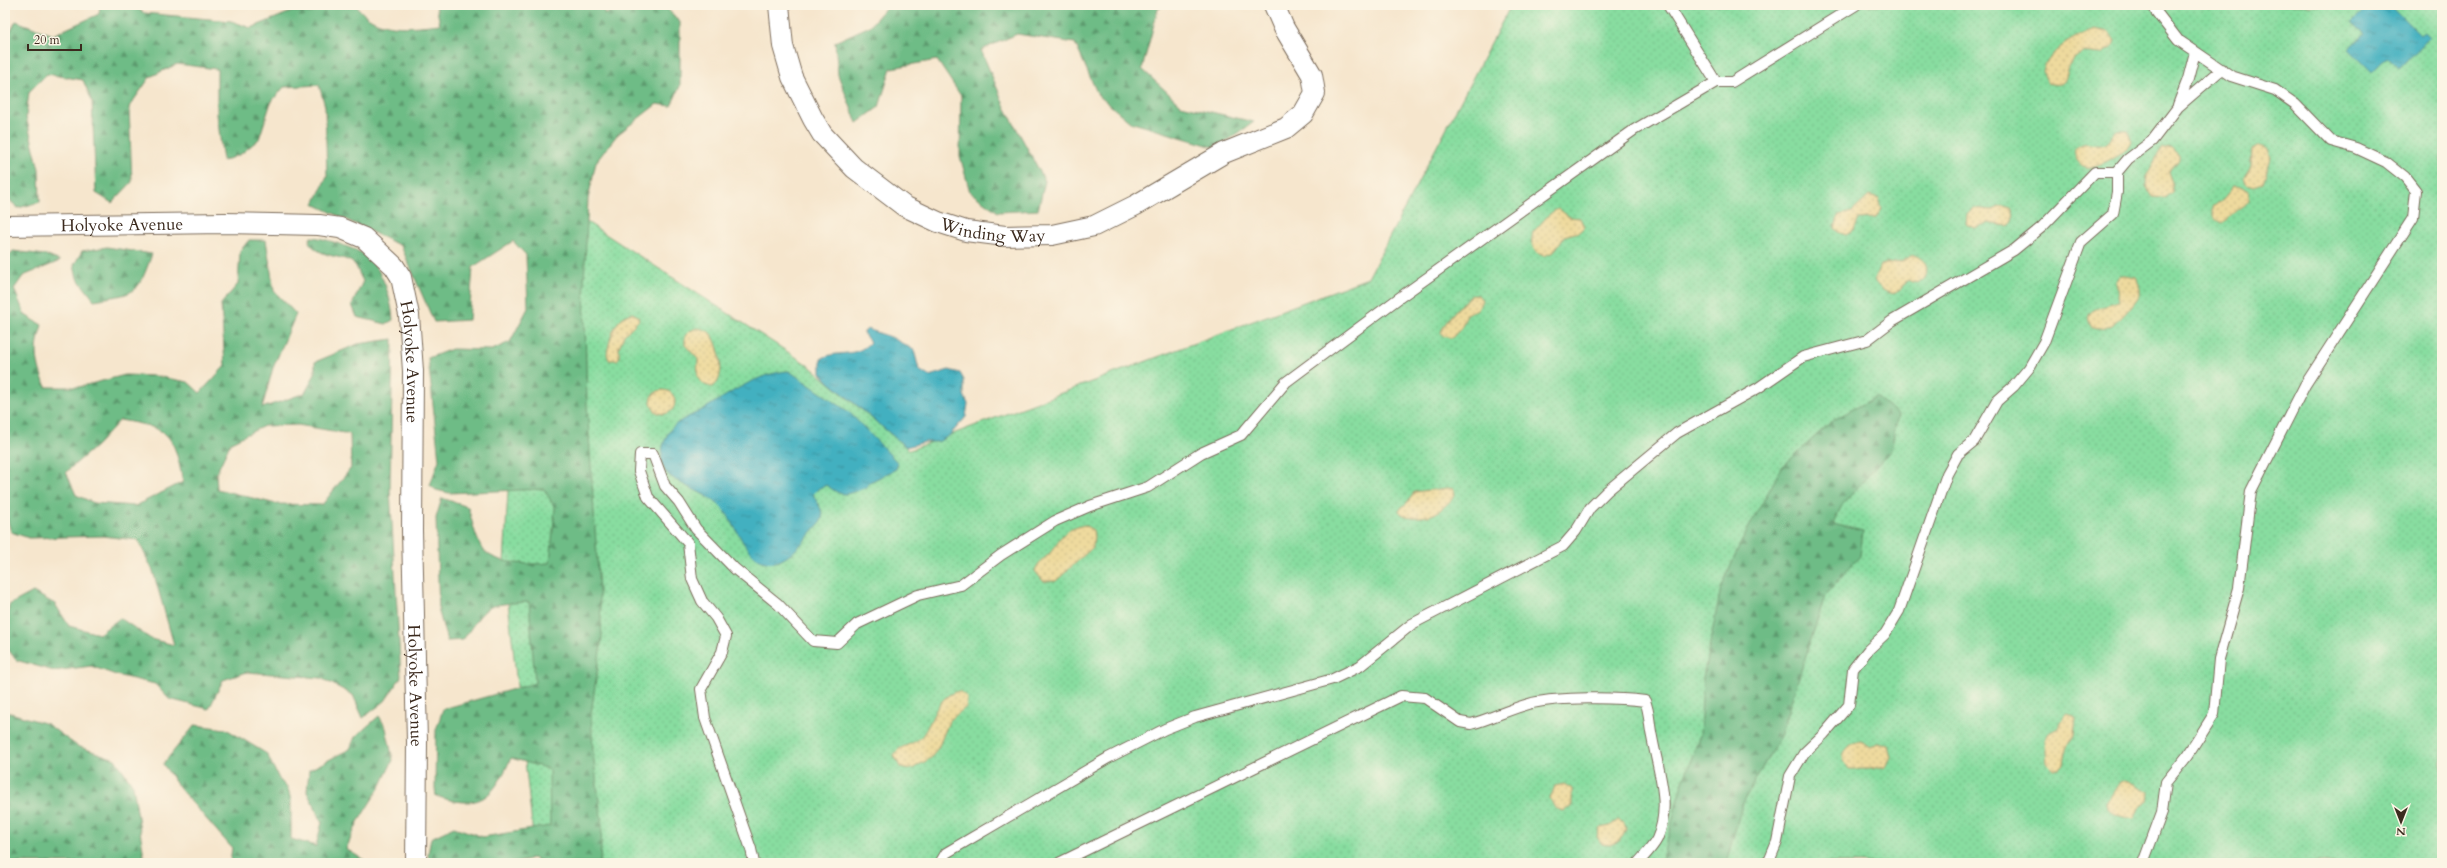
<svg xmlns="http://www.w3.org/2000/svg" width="2447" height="868" viewBox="0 0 2447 868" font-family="Cardo,serif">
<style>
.grass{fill:url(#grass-dots);stroke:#62845f}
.forest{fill:url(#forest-firs);stroke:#547352;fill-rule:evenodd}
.sand{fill:url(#sand-dots);stroke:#94825e}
.water{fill:url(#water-ripples);stroke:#3f6d6f}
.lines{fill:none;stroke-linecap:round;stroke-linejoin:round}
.service-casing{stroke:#7c6c5b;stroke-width:12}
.minor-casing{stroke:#7c6c5b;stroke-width:22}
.service{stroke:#fff;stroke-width:10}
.minor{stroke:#fff;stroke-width:20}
.labels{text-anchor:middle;stroke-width:3;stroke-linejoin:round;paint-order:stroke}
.street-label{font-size:17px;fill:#3b2a1e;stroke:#fcf5e5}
</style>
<defs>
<pattern id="grass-dots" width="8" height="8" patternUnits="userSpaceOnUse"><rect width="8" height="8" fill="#88dda0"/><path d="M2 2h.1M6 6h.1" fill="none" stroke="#76be89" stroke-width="1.8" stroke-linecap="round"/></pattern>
<pattern id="forest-firs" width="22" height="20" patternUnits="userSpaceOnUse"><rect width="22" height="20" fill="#6ebc86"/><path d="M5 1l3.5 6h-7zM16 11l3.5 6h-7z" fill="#5c996d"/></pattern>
<pattern id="sand-dots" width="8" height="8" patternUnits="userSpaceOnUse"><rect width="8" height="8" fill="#eeda9e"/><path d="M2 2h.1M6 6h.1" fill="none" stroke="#cdbb88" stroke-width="1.8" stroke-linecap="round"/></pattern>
<pattern id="water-ripples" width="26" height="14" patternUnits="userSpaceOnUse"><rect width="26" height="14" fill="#43b0c0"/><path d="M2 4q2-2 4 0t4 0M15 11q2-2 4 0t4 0" fill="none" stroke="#398f9b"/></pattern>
</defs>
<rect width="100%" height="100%" fill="#fcf5e5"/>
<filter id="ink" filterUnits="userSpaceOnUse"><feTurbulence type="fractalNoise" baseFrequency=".025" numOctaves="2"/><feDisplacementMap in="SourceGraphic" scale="8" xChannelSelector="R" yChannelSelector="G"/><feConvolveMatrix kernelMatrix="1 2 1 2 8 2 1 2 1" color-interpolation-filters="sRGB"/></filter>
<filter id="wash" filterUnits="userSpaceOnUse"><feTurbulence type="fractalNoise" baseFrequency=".012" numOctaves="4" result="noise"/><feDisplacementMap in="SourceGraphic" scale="16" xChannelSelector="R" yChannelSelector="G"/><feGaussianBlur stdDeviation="0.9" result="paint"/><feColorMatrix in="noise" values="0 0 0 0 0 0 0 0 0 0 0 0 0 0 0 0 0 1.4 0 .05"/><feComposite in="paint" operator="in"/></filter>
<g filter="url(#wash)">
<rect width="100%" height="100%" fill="#f6e6cd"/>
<!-- grass -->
<path class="grass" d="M 1511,5 L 2442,5 L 2442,863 L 536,863 L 504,564 L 515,364 L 579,217 L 808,365 L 910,450 L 1368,278 Z"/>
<!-- forest -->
<path class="forest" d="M 100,5 L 132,5 L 144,13 L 231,21 L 251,28 L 293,11 L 312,13 L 319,5 L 356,5 C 375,33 410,27 440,24 L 436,5 L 605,5 L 604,15 L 621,5 L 664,5 L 680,22 L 680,86 L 671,106 L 657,104 L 617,135 L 596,162 L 588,199 L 584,283 L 587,404 L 602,637 L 591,714 L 593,753 L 602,825 L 600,863 L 551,863 L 532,858 L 518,863 L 429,863 L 428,854 L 431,838 L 454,827 L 483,837 L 550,826 L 549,769 L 511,758 C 493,798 481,811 436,796 L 435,788 L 436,730 L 443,709 L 535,683 L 529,602 C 484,605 488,603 463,640 L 447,641 L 439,612 L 436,518 L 442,498 L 468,507 C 472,520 475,537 482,548 C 493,565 532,565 550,563 L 555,508 L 544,489 L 449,493 L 436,490 L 430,485 L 439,460 L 428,358 L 452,349 L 492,350 L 510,342 L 528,308 L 526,255 L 513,241 L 473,267 L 469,320 L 434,322 L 401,246 L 314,204 L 327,176 L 325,106 L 319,85 L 284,87 L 271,102 L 259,139 L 241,154 L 223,161 L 217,114 L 217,69 L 177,64 L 150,77 L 129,107 L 132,182 L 112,203 L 96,193 L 92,101 L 83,80 L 47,74 L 29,92 L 26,117 L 39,169 L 40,202 L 18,208 L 5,196 L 5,42 L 16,21 L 53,35 L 99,14 Z
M 888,5 L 1165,5 L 1158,9 L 1142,69 L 1181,105 L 1254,122 L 1217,148 L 1130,122 L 1098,95 L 1075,43 L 1017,34 L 981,50 L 1005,107 L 1045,181 L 1038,210 L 998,212 L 970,192 L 960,156 L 961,96 L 937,60 L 891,68 L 879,107 L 857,123 L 838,75 L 835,42 L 870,26 Z
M 311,237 C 322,237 360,250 368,257 C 383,271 392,301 393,320 L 386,324 L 357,317 L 352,305 L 363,281 C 360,276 358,270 356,266 C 346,253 323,261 309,242 Z
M 249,240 L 266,240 L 274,291 L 296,314 L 273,368 L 262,408 L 305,393 L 315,374 L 315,362 L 358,344 L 393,339 L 390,489 L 401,677 L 385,701 L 363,718 L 353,695 L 321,678 L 247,672 L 223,680 L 209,709 L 169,699 L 155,684 L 116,675 L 91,666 L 54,671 L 16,660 L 5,645 L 9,605 L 33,592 L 55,604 L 69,626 L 99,634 L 120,618 L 151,639 L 174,645 L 153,571 L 138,540 L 103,536 L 29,538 L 11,532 L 5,511 L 5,260 L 13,251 L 45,255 L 60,261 L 23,276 L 14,289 L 25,315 L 42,325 C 34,350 36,363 46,387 L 79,387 L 125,375 L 155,376 L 188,382 L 200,393 L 225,366 L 221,304 L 238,284 L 240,251 ZM 120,420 C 171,429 173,432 183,482 L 135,506 L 94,503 L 76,495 L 66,472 L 96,446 ZM 298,425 L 350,434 L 351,468 L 322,505 L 276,504 L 217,489 L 216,474 L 231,442 L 264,426 Z
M 107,247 L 152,254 C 137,296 137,293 94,300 L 77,278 L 74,265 L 82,251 Z
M 1876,397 L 1898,414 L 1891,450 L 1842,505 L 1833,524 L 1863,531 L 1860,556 L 1825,596 L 1780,736 L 1743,802 L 1726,863 L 1661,863 L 1681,787 L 1700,735 L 1703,678 L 1721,588 L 1743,538 L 1782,467 L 1833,420 Z
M 7,712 L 47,724 L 77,746 L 115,759 L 133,785 L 145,863 L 5,863 L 5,715 Z
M 379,716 L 386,728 L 393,760 L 381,785 L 358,822 L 346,849 L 369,863 L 230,863 L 232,848 L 180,789 L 163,764 L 195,725 L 226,729 L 267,754 L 279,779 L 288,789 L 291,800 L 291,839 L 316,846 L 322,822 L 307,792 L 309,770 L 350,749 L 355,737 Z"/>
<!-- sand -->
<path class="sand" d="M 2094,29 L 2109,32 L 2115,41 L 2113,47 L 2101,54 L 2083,52 C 2079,55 2073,59 2071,63 C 2063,75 2071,89 2047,83 L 2043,71 C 2051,48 2073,38 2094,29 Z
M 2117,130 L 2128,130 C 2130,134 2133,139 2131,144 C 2128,152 2099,166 2091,167 C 2081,169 2073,158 2075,149 C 2086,137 2096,150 2107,143 C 2112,139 2113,134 2117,130 Z
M 2259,146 L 2268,149 L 2271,158 L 2263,183 L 2253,187 L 2246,183 L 2244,177 L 2251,166 L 2252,150 Z
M 2170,147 L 2179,154 L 2179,160 L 2168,172 L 2173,185 L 2172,192 L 2164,198 L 2153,197 L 2146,186 L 2147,175 L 2161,149 Z
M 2234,186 L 2243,187 L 2249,191 L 2249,201 C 2245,205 2242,206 2238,209 C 2231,214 2223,231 2213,216 L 2213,207 L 2223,199 Z
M 1869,196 L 1879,199 L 1882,209 L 1876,218 L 1859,219 L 1854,230 L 1846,235 L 1838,232 L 1835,228 L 1839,215 L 1852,212 Z
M 2003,206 L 2011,208 C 2015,216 2015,222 2008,226 L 1988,223 L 1974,228 L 1966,224 L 1967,215 L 1974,208 L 1992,210 Z
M 1559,209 L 1569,217 L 1580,218 L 1584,227 L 1579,232 L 1564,236 L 1554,252 L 1543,256 C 1532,251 1530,244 1533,232 C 1541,225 1549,211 1559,209 Z
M 1915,255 C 1936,264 1926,291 1908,280 C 1903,283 1904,287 1900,290 C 1891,299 1879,288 1874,280 L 1880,265 C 1887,263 1894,264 1900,262 C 1906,261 1909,256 1915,255 Z
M 2121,275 L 2136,278 L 2140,284 L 2140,295 C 2129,309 2113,334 2092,328 C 2078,305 2111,308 2119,301 L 2116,282 Z
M 1473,294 L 1478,295 L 1482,300 L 1478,309 L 1467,314 L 1461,328 L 1452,338 L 1443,336 L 1441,332 C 1448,316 1460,306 1473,294 Z
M 632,313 L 638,316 L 639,320 L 624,335 L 619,347 L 619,358 L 617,360 L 609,360 L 607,354 C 610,338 615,317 632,313 Z
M 697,328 C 702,329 708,330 711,334 C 720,345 727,380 712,387 C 693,383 698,372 698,359 L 685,345 L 685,336 L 690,331 Z
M651 402a12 12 0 1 1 24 0a12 12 0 1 1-24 0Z
M 1448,488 L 1454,489 L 1455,496 C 1450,502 1442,509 1436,513 C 1428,518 1401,520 1399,510 L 1407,503 L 1414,492 Z
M 1084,525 L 1093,530 L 1094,537 L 1092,548 L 1056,581 L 1043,581 L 1035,571 C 1038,562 1043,560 1049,554 C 1065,537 1056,533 1084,525 Z
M 959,691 L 967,697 L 966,707 L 949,721 L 939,746 L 931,758 L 912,769 L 900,767 L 894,755 C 900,744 914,746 922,736 C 934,720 936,696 959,691 Z
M 2067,714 L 2074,716 L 2076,719 L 2074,735 L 2066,749 L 2064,764 L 2059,769 L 2053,769 L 2047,763 L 2045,740 L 2049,733 L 2058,728 Z
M 1861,741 L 1871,747 L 1877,743 L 1888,745 L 1891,757 L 1886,766 L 1870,769 L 1849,769 L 1843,759 C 1844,749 1852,742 1861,741 Z
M 2126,780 L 2149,792 L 2148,802 L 2139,808 L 2134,819 L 2114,815 L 2108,808 L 2107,802 L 2120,782 Z
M 1564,784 L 1572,789 L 1572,807 L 1563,811 L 1555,808 L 1550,799 L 1555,786 Z
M 1618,820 L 1624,823 L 1626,829 L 1621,840 L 1610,845 L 1602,844 L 1597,837 L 1600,828 L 1610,826 Z"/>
<!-- water -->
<path class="water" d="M 2369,5 L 2390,5 L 2420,35 L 2424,32 L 2429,37 L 2399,68 L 2387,57 L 2372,72 L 2349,49 L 2365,34 L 2352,22 Z
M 867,329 L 891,337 L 914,350 L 919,370 L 929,376 L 949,370 L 960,373 L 964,380 L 964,395 L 968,404 L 966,417 L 950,435 L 938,442 L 925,442 L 906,447 L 829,382 L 821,373 L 821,359 C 837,349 856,359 870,342 L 863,333 Z
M 789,371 L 849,412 L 898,463 L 896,469 L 868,483 L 867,487 C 848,493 844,500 827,485 L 819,488 L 813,494 C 816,501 824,511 822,519 C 820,524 814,529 811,533 C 799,547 779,572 758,559 C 740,547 735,519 719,505 C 705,492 685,488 670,476 C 656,466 662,441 671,429 C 677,421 693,415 702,410 C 730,394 757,373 789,371 Z"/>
</g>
<g filter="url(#ink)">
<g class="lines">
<!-- service casing -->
<g class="service-casing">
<path id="service" d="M 1668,5 L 1716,82 L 1732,82 L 1856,5
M 2178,105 L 2188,79 L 2195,52
M 754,863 L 751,849 L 705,718 L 701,689 L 722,652 L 726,636 L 716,618 L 702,601 L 692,579 L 688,543 L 648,497 L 639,471 L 640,454 L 653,454 L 665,486 L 679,502 L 696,529 L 735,569 L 778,604 L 813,641 L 837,643 L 857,624 L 918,595 L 961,585 L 1001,555 L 1055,521 L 1090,506 L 1148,487 L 1201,453 L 1241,435 L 1286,382 L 1399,298 L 1634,130 L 1716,82
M 940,863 L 946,853 L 1108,758 L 1165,729 L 1195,717 L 1333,679 L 1360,666 L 1412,624 L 1563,546 L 1576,531 L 1590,508 L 1607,491 L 1677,433 L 1758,388 L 1803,357 L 1867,340 L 1892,321 L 2014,250 L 2042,227 L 2095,172 L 2117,172
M 1059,863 L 1401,696 L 1425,698 L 1460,722 L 1471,724 C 1491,719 1511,708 1532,703 C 1560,697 1616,697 1645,701 C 1650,713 1649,724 1652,737 C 1658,771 1672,805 1657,839 C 1653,847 1644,856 1638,863
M 1766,863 L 1770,859 L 1777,842 L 1790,776 L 1804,753 L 1824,734 L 1849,705 L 1853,669 L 1868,650 L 1885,634 L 1899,611 L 1947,474 L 1958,454 L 1974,441 L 1997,401 L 2014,386 L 2029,368 L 2044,342 L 2081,242 L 2113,214 L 2117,192 L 2117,172 L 2128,159 L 2152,141 L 2178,107 L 2222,69
M 2143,863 L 2162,812 L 2166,782 L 2188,755 L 2214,714 L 2219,659 L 2239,588 L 2251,491 L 2305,385 L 2413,218 L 2416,191 L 2405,177 L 2386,162 L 2356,148 L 2331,141 L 2295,104 L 2275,90 L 2231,76 L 2178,40 L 2151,5"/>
</g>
<!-- minor casing -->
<g class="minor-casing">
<g id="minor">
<path id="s1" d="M 779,5 L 783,46 L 792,77 L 813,119 L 822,134 L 854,168 L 904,206 L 938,222 L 966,231 L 1005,236 L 1052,235 L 1094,226 L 1136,205 L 1224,153 L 1286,128 L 1303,114 L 1315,93 L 1312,75 L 1284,28 L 1274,5"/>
<path id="s2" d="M 5,226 L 225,223 L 319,225 L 340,228 L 364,238 L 394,266 L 401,277 L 409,315 L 413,371 L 412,531 L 417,742 L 416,863"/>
</g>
</g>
<!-- service -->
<use href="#service" class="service"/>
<!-- minor -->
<use href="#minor" class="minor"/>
</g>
</g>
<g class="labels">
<!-- street labels -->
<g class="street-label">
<text dy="6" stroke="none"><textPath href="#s2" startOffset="117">Holyoke Avenue</textPath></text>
<text dy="6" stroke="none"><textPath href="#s1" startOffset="341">Winding Way</textPath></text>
<text dy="6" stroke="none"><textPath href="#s2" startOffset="501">Holyoke Avenue</textPath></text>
<text dy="6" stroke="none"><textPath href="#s2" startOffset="825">Holyoke Avenue</textPath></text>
</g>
</g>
<!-- margin -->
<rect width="2447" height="868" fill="none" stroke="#fcf5e5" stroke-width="20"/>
<!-- north arrow -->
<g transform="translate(2401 822) rotate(180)" stroke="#fcf5e5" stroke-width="3" paint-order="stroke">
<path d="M0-3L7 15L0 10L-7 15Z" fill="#3b2a1e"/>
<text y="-6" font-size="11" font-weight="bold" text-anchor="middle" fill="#3b2a1e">N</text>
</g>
<!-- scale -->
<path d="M28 44v6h53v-6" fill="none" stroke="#3b2a1e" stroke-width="2"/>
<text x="34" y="44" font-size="12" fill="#3b2a1e" stroke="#fcf5e5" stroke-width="3" paint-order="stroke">20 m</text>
</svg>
